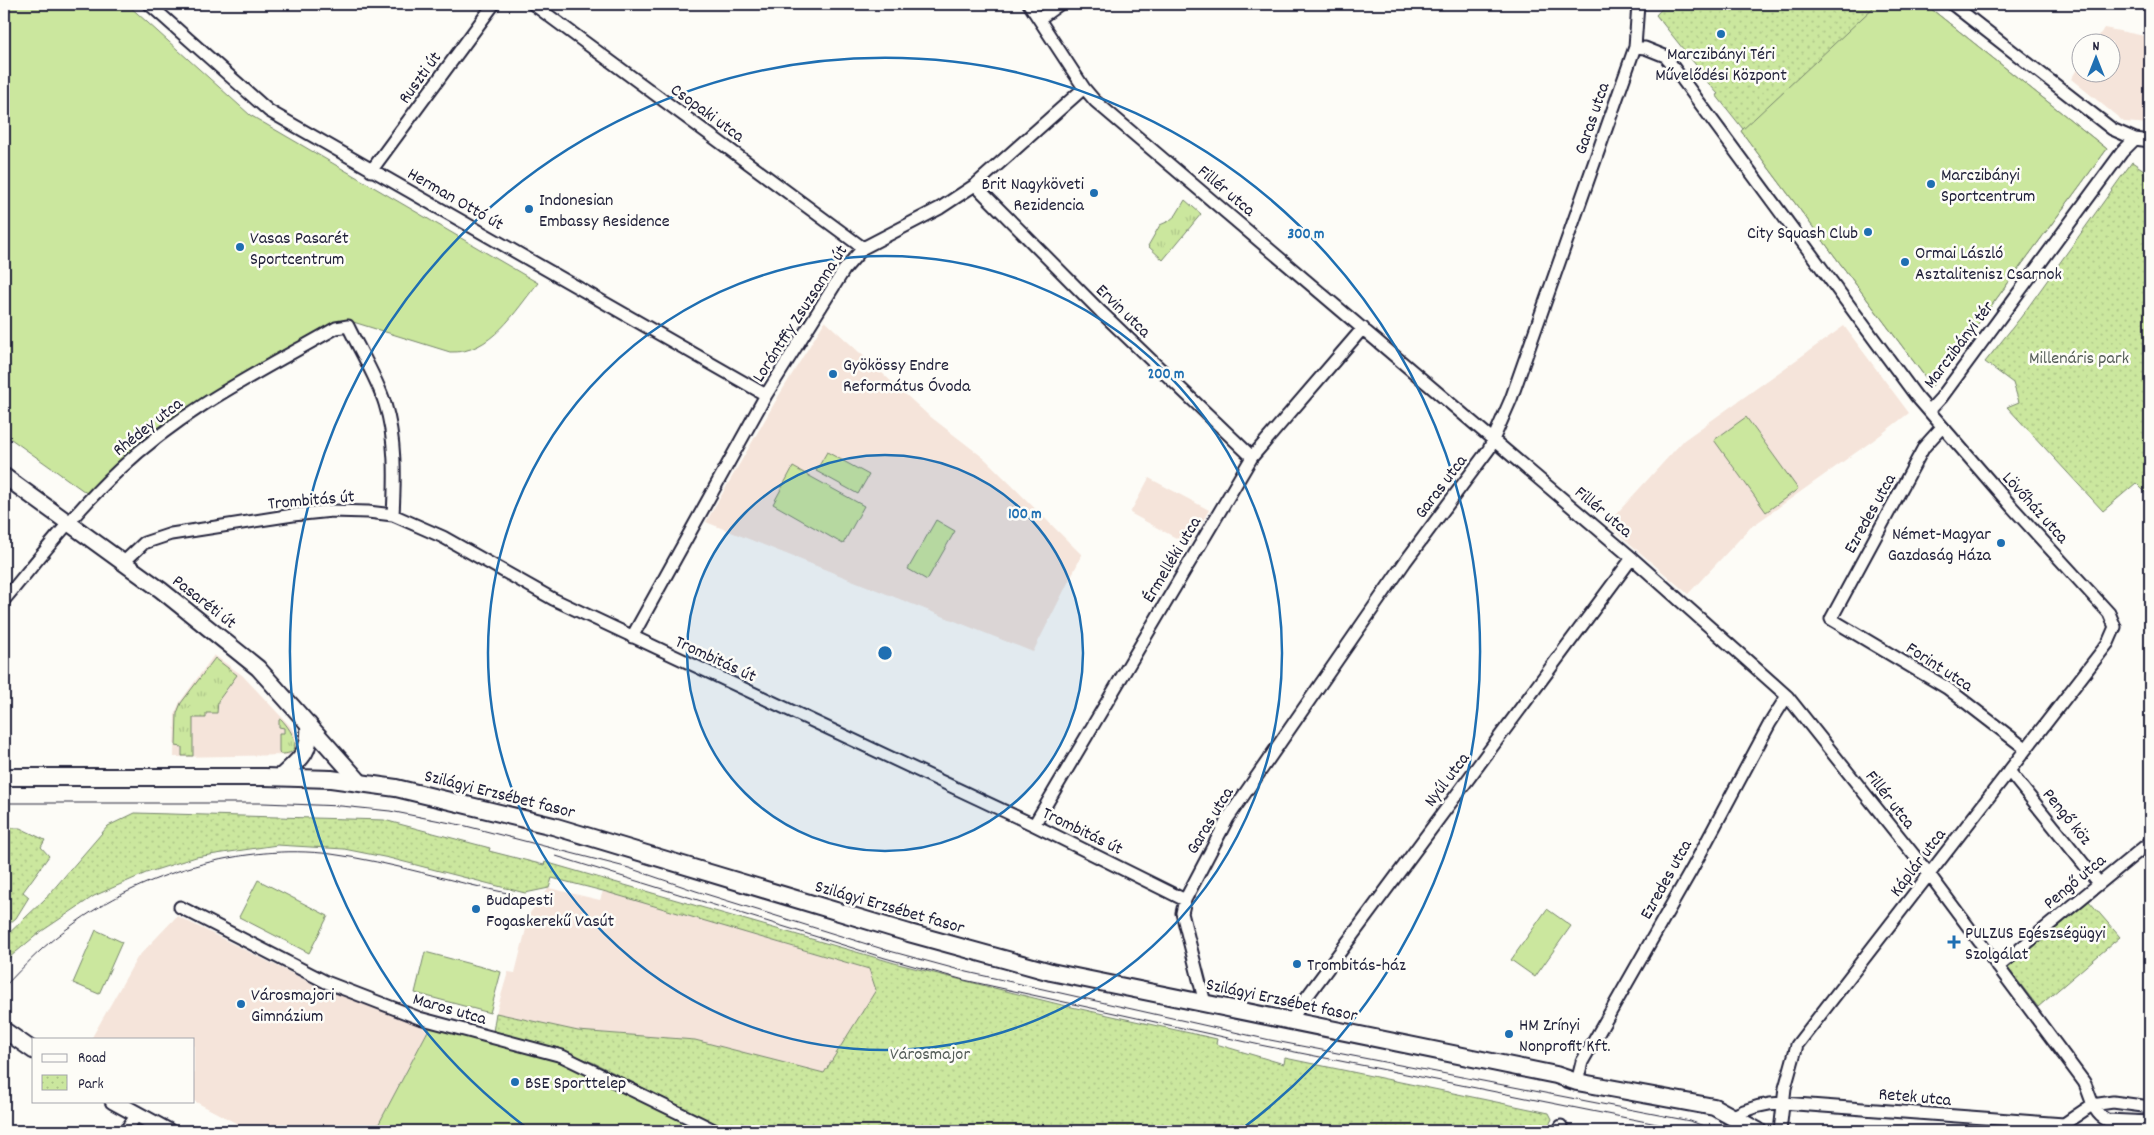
<svg xmlns="http://www.w3.org/2000/svg" width="2154" height="1135" viewBox="0 0 2154 1135" font-family="Dekko,sans-serif">
<style>
.built{fill:#f5e4da}
.grass{fill:url(#grass-tufts);stroke:#76846c}
.park{fill:url(#park-dots);stroke:#76846c}
.garden{fill:#cbe79e;stroke:#76846c}
.lines{fill:none;stroke-linecap:round;stroke-linejoin:round}
.minor-casing{stroke:#22223b;stroke-width:15}
.tertiary-casing{stroke:#22223b;stroke-width:19}
.secondary-casing{stroke:#22223b;stroke-width:20}
.minor{stroke:#fdfcf7;stroke-width:11}
.tertiary{stroke:#fdfcf7;stroke-width:15}
.secondary{stroke:#fdfcf7;stroke-width:16}
.tram{stroke:#22223b;stroke-width:1}
.ring{fill:none;stroke:#1f6fb2;stroke-width:2.5}
.poi-dot{fill:#1f6fb2;stroke:#fdfcf7;stroke-width:2}
.labels{text-anchor:middle;stroke-width:5;stroke-linejoin:round;paint-order:stroke}
.poi-label{font-size:18px;fill:#22223b;stroke:#fdfcf7;text-anchor:start}
.street-label{font-size:18px;fill:#22223b;stroke:#fdfcf7}
.park-label{font-size:18px;fill:#555d59;stroke:#fdfcf7}
.centre{fill:#1f6fb2;stroke:#fdfcf7;stroke-width:2.5}
.ring-label{font-size:15px;text-anchor:middle;font-weight:bold;fill:#1f6fb2;stroke:#fdfcf7;stroke-width:5;stroke-linejoin:round;paint-order:stroke}
</style>
<defs>
<pattern id="grass-tufts" width="24" height="20" patternUnits="userSpaceOnUse" patternTransform="scale(1.25)"><rect width="24" height="20" fill="#cbe79e"/><path d="M3 7l-1-3M5 7V3M7 7l1-3M15 17l-1-3M17 17v-4M19 17l1-3" fill="none" stroke="#aec689"/></pattern>
<pattern id="park-dots" width="8" height="8" patternUnits="userSpaceOnUse" patternTransform="scale(1.25)"><rect width="8" height="8" fill="#cbe79e"/><path d="M2 2h.1M6 6h.1" fill="none" stroke="#aec689" stroke-width="1.8" stroke-linecap="round"/></pattern>
</defs>
<rect width="100%" height="100%" fill="#fdfcf7"/>
<filter id="ink" filterUnits="userSpaceOnUse"><feTurbulence type="fractalNoise" baseFrequency=".02" numOctaves="2"/><feDisplacementMap in="SourceGraphic" scale="10" xChannelSelector="R" yChannelSelector="G"/><feConvolveMatrix kernelMatrix="1 2 1 2 8 2 1 2 1" color-interpolation-filters="sRGB"/></filter>
<g filter="url(#ink)">
<!-- built -->
<path class="built" d="M 2104,28 L 2150,37 L 2150,124 L 2124,122 L 2071,79 L 2081,63 L 2082,72 L 2112,72 L 2112,42 L 2095,42 Z
M 825,321 L 927,414 L 985,459 L 1082,555 L 1033,652 L 706,522 L 778,397 Z
M 1844,326 L 1909,413 L 1875,439 L 1751,527 L 1688,594 L 1607,524 L 1684,440 Z
M 1149,478 L 1209,510 L 1189,545 L 1130,513 Z
M 214,655 L 242,675 L 291,727 L 295,732 L 297,742 L 295,749 L 289,755 L 174,757 L 175,713 L 180,702 Z
M 549,888 L 600,900 L 603,891 L 869,969 L 876,990 L 824,1073 L 695,1040 L 578,1031 L 496,1013 L 508,972 L 515,973 L 530,913 Z
M 177,916 L 313,984 L 431,1025 L 375,1131 L 251,1131 L 194,1101 L 194,1039 L 91,1039 L 137,958 Z"/>
<!-- grass -->
<path class="grass" d="M 1185,200 L 1201,214 L 1163,260 L 1148,246 L 1160,225 L 1169,221 L 1176,215 Z
M 215,658 L 237,675 L 218,701 L 217,713 L 206,713 L 206,718 L 193,718 L 193,756 L 182,756 L 182,747 L 176,746 L 177,713 L 181,703 Z
M 281,719 C 290,728 308,755 280,754 L 279,751 L 279,733 L 284,733 L 284,728 L 279,727 L 279,720 Z"/>
<!-- park -->
<path class="park" d="M 1666,4 L 1925,4 L 2107,149 L 1932,386 L 1741,131 L 1743,129 L 1716,95 L 1718,94 L 1702,76 L 1703,74 L 1656,15 Z
M 2132,162 L 2150,174 L 2150,497 L 2136,483 L 2103,511 L 2007,407 L 2019,402 L 2013,383 L 1985,362 L 2021,317 Z
M 135,813 L 384,820 L 490,848 L 489,851 L 544,865 L 545,862 L 898,964 L 1058,1004 L 1217,1039 L 1216,1044 L 1284,1064 L 1285,1058 L 1549,1113 L 1552,1119 L 1546,1131 L 729,1131 L 594,1063 L 493,1032 L 496,1013 L 578,1031 L 695,1040 L 824,1073 L 876,990 L 869,969 L 603,891 L 552,878 L 549,888 L 525,893 L 389,858 L 344,849 L 277,845 L 196,857 L 146,873 L 94,896 L 39,933 L 4,962 L 4,938 L 45,899 L 108,826 Z
M 4,828 L 20,828 L 45,840 L 41,847 L 49,856 L 23,892 L 29,897 L 16,918 L 4,928 Z
M 2088,900 L 2120,937 L 2038,1007 L 2008,968 Z"/>
<!-- garden -->
<path class="garden" d="M 4,4 L 127,4 L 250,115 L 538,283 C 515,311 491,354 450,352 L 350,321 L 331,324 L 328,330 C 253,368 180,408 116,463 C 106,472 97,484 88,494 L 4,434 Z
M 1877,4 L 1925,4 L 2107,149 L 1932,386 L 1741,131 Z
M 1746,417 L 1798,489 L 1766,512 L 1714,440 Z
M 827,452 L 869,475 L 858,494 L 816,471 Z
M 793,467 L 864,506 L 843,544 L 773,504 Z
M 936,520 L 955,531 L 927,580 L 908,569 Z
M 258,880 L 328,916 L 309,953 L 239,917 Z
M 1547,909 L 1571,926 L 1535,977 L 1511,960 Z
M 96,930 L 122,942 L 99,994 L 73,983 Z
M 425,952 L 501,972 L 490,1013 L 415,993 Z
M 431,1025 L 561,1050 L 594,1063 L 729,1131 L 375,1131 Z"/>
<g class="lines">
<!-- minor casing -->
<g class="minor-casing">
<path id="minor" d="M 149,4 L 269,111 L 766,395
M 533,4 L 863,248
M 1029,4 L 1084,88 L 1095,101 L 1632,558 L 1787,696 L 1929,874 L 2084,1082 C 2091,1095 2092,1113 2107,1120 L 2150,1122
M 1952,4 L 2112,129 L 2135,139 L 2150,141
M 1039,19 L 1060,4
M 1635,47 L 1645,48 L 1665,56 L 1916,396 L 2012,507 L 2109,613 L 2115,627 L 2108,643 L 1797,1045 L 1785,1088 L 1780,1131
M 371,171 L 494,4
M 975,185 L 1101,312 L 1252,457
M 1929,411 L 1941,398 L 2122,152 L 2135,139
M 1942,427 L 1924,447 L 1831,619 L 1947,688 L 2026,749
M 124,562 L 144,543 L 171,534 L 293,515 L 332,511 L 368,512 L 393,515 L 443,537 L 553,599 L 1034,825 L 1185,900
M 4,600 C 41,556 77,509 120,469 C 183,409 261,371 336,328 L 348,326 C 359,349 378,380 385,404 C 396,439 395,478 393,515
M 632,637 L 766,395 L 844,270 L 863,248 L 940,208 L 975,185 L 1084,88
M 2009,771 L 2099,883
M 1034,825 L 1252,457 L 1363,328
M 180,907 L 326,982 L 419,1018 L 562,1056 L 716,1131
M 1998,967 L 2150,842
M 1205,1003 L 1182,913 L 1185,900 L 1228,818 L 1405,562 L 1489,449 L 1511,399 L 1635,47 L 1638,4
M 1290,1022 L 1303,1002 L 1632,558
M 1577,1082 L 1582,1062 L 1692,869 L 1770,723 L 1787,696
M 1731,1117 C 1748,1108 1764,1103 1783,1103 L 2064,1124 L 2092,1105 L 2113,1102 L 2150,1107
M 125,1131 L 137,1115
M 1558,1131 L 1561,1126"/>
</g>
<!-- tertiary casing -->
<g class="tertiary-casing">
<path id="tertiary" d="M 4,476 L 161,590 L 258,668 L 360,782
M 4,1030 L 34,1051
M 113,1101 L 168,1131"/>
</g>
<!-- secondary casing -->
<g class="secondary-casing">
<path id="secondary" d="M 4,777 L 265,777 L 331,779 L 396,788 L 553,826 L 909,933 L 1051,972 L 1556,1075 L 1577,1082 L 1714,1107 L 1758,1131
M 281,777 C 299,760 311,753 309,725"/>
</g>
<!-- minor -->
<use href="#minor" class="minor"/>
<!-- tertiary -->
<use href="#tertiary" class="tertiary"/>
<!-- secondary -->
<use href="#secondary" class="secondary"/>
<!-- tram -->
<path class="tram" d="M 4,803 L 263,803 L 341,806 L 390,811 L 466,826 L 629,868 L 696,891 L 886,950 L 967,972 L 1270,1040 L 1690,1121 L 1718,1131
M 556,856 L 885,958 L 964,980 L 1260,1045 L 1692,1131
M 4,987 C 25,965 46,943 71,926 C 142,873 243,843 331,854 C 392,862 451,882 512,894"/>
</g>
</g>
<!-- distance rings -->
<circle cx="885" cy="653" r="198" fill="#1f6fb2" fill-opacity=".12"/>
<g class="ring">
<circle cx="885" cy="653" r="198"/>
<circle cx="885" cy="653" r="397"/>
<path d="M527 1128A595 595 0 1 1 1243 1128"/>
</g>
<!-- markers -->
<g class="poi-dot">
<circle cx="1721" cy="34" r="5"/>
<circle cx="1931" cy="184" r="5"/>
<circle cx="1094" cy="193" r="5"/>
<circle cx="529" cy="209" r="5"/>
<circle cx="1868" cy="232" r="5"/>
<circle cx="240" cy="247" r="5"/>
<circle cx="1905" cy="262" r="5"/>
<circle cx="833" cy="374" r="5"/>
<circle cx="2001" cy="543" r="5"/>
<circle cx="476" cy="909" r="5"/>
<path d="M1951.5 934.5h5v5h5v5h-5v5h-5v-5h-5v-5h5z"/>
<circle cx="1297" cy="964" r="5"/>
<circle cx="241" cy="1004" r="5"/>
<circle cx="1509" cy="1034" r="5"/>
<circle cx="515" cy="1082" r="5"/>
</g>
<g class="labels">
<!-- poi labels -->
<g class="poi-label">
<text x="1721" y="59" text-anchor="middle">Marczibányi Téri<tspan x="1721" dy="21">Művelődési Központ</tspan></text>
<text x="1941" y="180">Marczibányi<tspan x="1941" dy="21">Sportcentrum</tspan></text>
<text x="1084" y="189" text-anchor="end">Brit Nagyköveti<tspan x="1084" dy="21">Rezidencia</tspan></text>
<text x="539" y="205">Indonesian<tspan x="539" dy="21">Embassy Residence</tspan></text>
<text x="1858" y="238" text-anchor="end">City Squash Club</text>
<text x="250" y="243">Vasas Pasarét<tspan x="250" dy="21">Sportcentrum</tspan></text>
<text x="1915" y="258">Ormai László<tspan x="1915" dy="21">Asztalitenisz Csarnok</tspan></text>
<text x="843" y="370">Gyökössy Endre<tspan x="843" dy="21">Református Óvoda</tspan></text>
<text x="1991" y="539" text-anchor="end">Német-Magyar<tspan x="1991" dy="21">Gazdaság Háza</tspan></text>
<text x="486" y="905">Budapesti<tspan x="486" dy="21">Fogaskerekű Vasút</tspan></text>
<text x="1965" y="938">PULZUS Egészségügyi<tspan x="1965" dy="21">Szolgálat</tspan></text>
<text x="1307" y="970">Trombitás-ház</text>
<text x="251" y="1000">Városmajori<tspan x="251" dy="21">Gimnázium</tspan></text>
<text x="1519" y="1030">HM Zrínyi<tspan x="1519" dy="21">Nonprofit Kft.</tspan></text>
<text x="525" y="1088">BSE Sporttelep</text>
</g>
<!-- street labels -->
<g class="street-label">
<text transform="translate(419 77) rotate(-54)" y="6">Ruszti út</text>
<text transform="translate(708 112) rotate(36)" y="6">Csopaki utca</text>
<text transform="translate(1591 118) rotate(-71)" y="6">Garas utca</text>
<text transform="translate(1227 190) rotate(40)" y="6">Fillér utca</text>
<text transform="translate(456 198) rotate(30)" y="6">Herman Ottó út</text>
<text transform="translate(1124 310) rotate(44)" y="6">Ervin utca</text>
<text transform="translate(799 313) rotate(-57)" y="6">Lorántffy Zsuzsanna út</text>
<text transform="translate(1958 344) rotate(-53)" y="6">Marczibányi tér</text>
<text transform="translate(147 426) rotate(-38)" y="6">Rhédey utca</text>
<text transform="translate(1440 486) rotate(-53)" y="6">Garas utca</text>
<text transform="translate(311 499) rotate(-5)" y="6">Trombitás út</text>
<text transform="translate(2036 507) rotate(48)" y="6">Lövőház utca</text>
<text transform="translate(1604 511) rotate(40)" y="6">Fillér utca</text>
<text transform="translate(1869 513) rotate(-61)" y="6">Ezredes utca</text>
<text transform="translate(1171 559) rotate(-59)" y="6">Érmelléki utca</text>
<text transform="translate(205 601) rotate(38)" y="6">Pasaréti út</text>
<text transform="translate(716 658) rotate(25)" y="6">Trombitás út</text>
<text transform="translate(1940 666) rotate(33)" y="6">Forint utca</text>
<text transform="translate(1446 779) rotate(-53)" y="6">Nyúl utca</text>
<text transform="translate(500 793) rotate(14)" y="6">Szilágyi Erzsébet fasor</text>
<text transform="translate(1891 799) rotate(52)" y="6">Fillér utca</text>
<text transform="translate(2068 816) rotate(51)" y="6">Pengő köz</text>
<text transform="translate(1209 820) rotate(-59)" y="6">Garas utca</text>
<text transform="translate(1083 830) rotate(26)" y="6">Trombitás út</text>
<text transform="translate(1917 862) rotate(-53)" y="6">Káplár utca</text>
<text transform="translate(1665 879) rotate(-61)" y="6">Ezredes utca</text>
<text transform="translate(2074 881) rotate(-40)" y="6">Pengő utca</text>
<text transform="translate(890 906) rotate(16)" y="6">Szilágyi Erzsébet fasor</text>
<text transform="translate(1282 999) rotate(12)" y="6">Szilágyi Erzsébet fasor</text>
<text transform="translate(450 1008) rotate(16)" y="6">Maros utca</text>
<text transform="translate(1915 1096) rotate(5)" y="6">Retek utca</text>
</g>
<!-- park labels -->
<g class="park-label">
<text x="2079" y="363">Millenáris park</text>
<text x="930" y="1059">Városmajor</text>
</g>
</g>
<circle cx="885" cy="653" r="8" class="centre"/>
<g class="ring-label">
<text x="1306" y="238">300 m</text>
<text x="1166" y="378">200 m</text>
<text x="1025" y="518">100 m</text>
</g>
<!-- margin -->
<rect width="2154" height="1135" fill="none" stroke="#fdfcf7" stroke-width="20"/>
<rect x="10" y="10" width="2134" height="1115" fill="none" stroke="#22223b" stroke-width="2" filter="url(#ink)"/>
<!-- legend -->
<rect x="32" y="1038" width="162" height="65" fill="#fdfcf7" stroke="#a5a5ac"/>
<rect x="42" y="1054" width="25" height="8" fill="#fdfcf7" stroke="#a5a5ac"/>
<text x="78" y="1062" font-size="15" fill="#22223b">Road</text>
<rect x="42" y="1075" width="25" height="15" fill="url(#park-dots)" stroke="#a5a5ac"/>
<text x="78" y="1088" font-size="15" fill="#22223b">Park</text>
<!-- north arrow -->
<g transform="translate(2096 58)"><circle r="24" fill="#fdfcf7" stroke="#a5a5ac"/>
<path d="M0-4L9 19L0 12L-9 19Z" fill="#1f6fb2"/>
<text y="-8" font-size="14" font-weight="bold" text-anchor="middle" fill="#22223b">N</text>
</g>
</svg>
